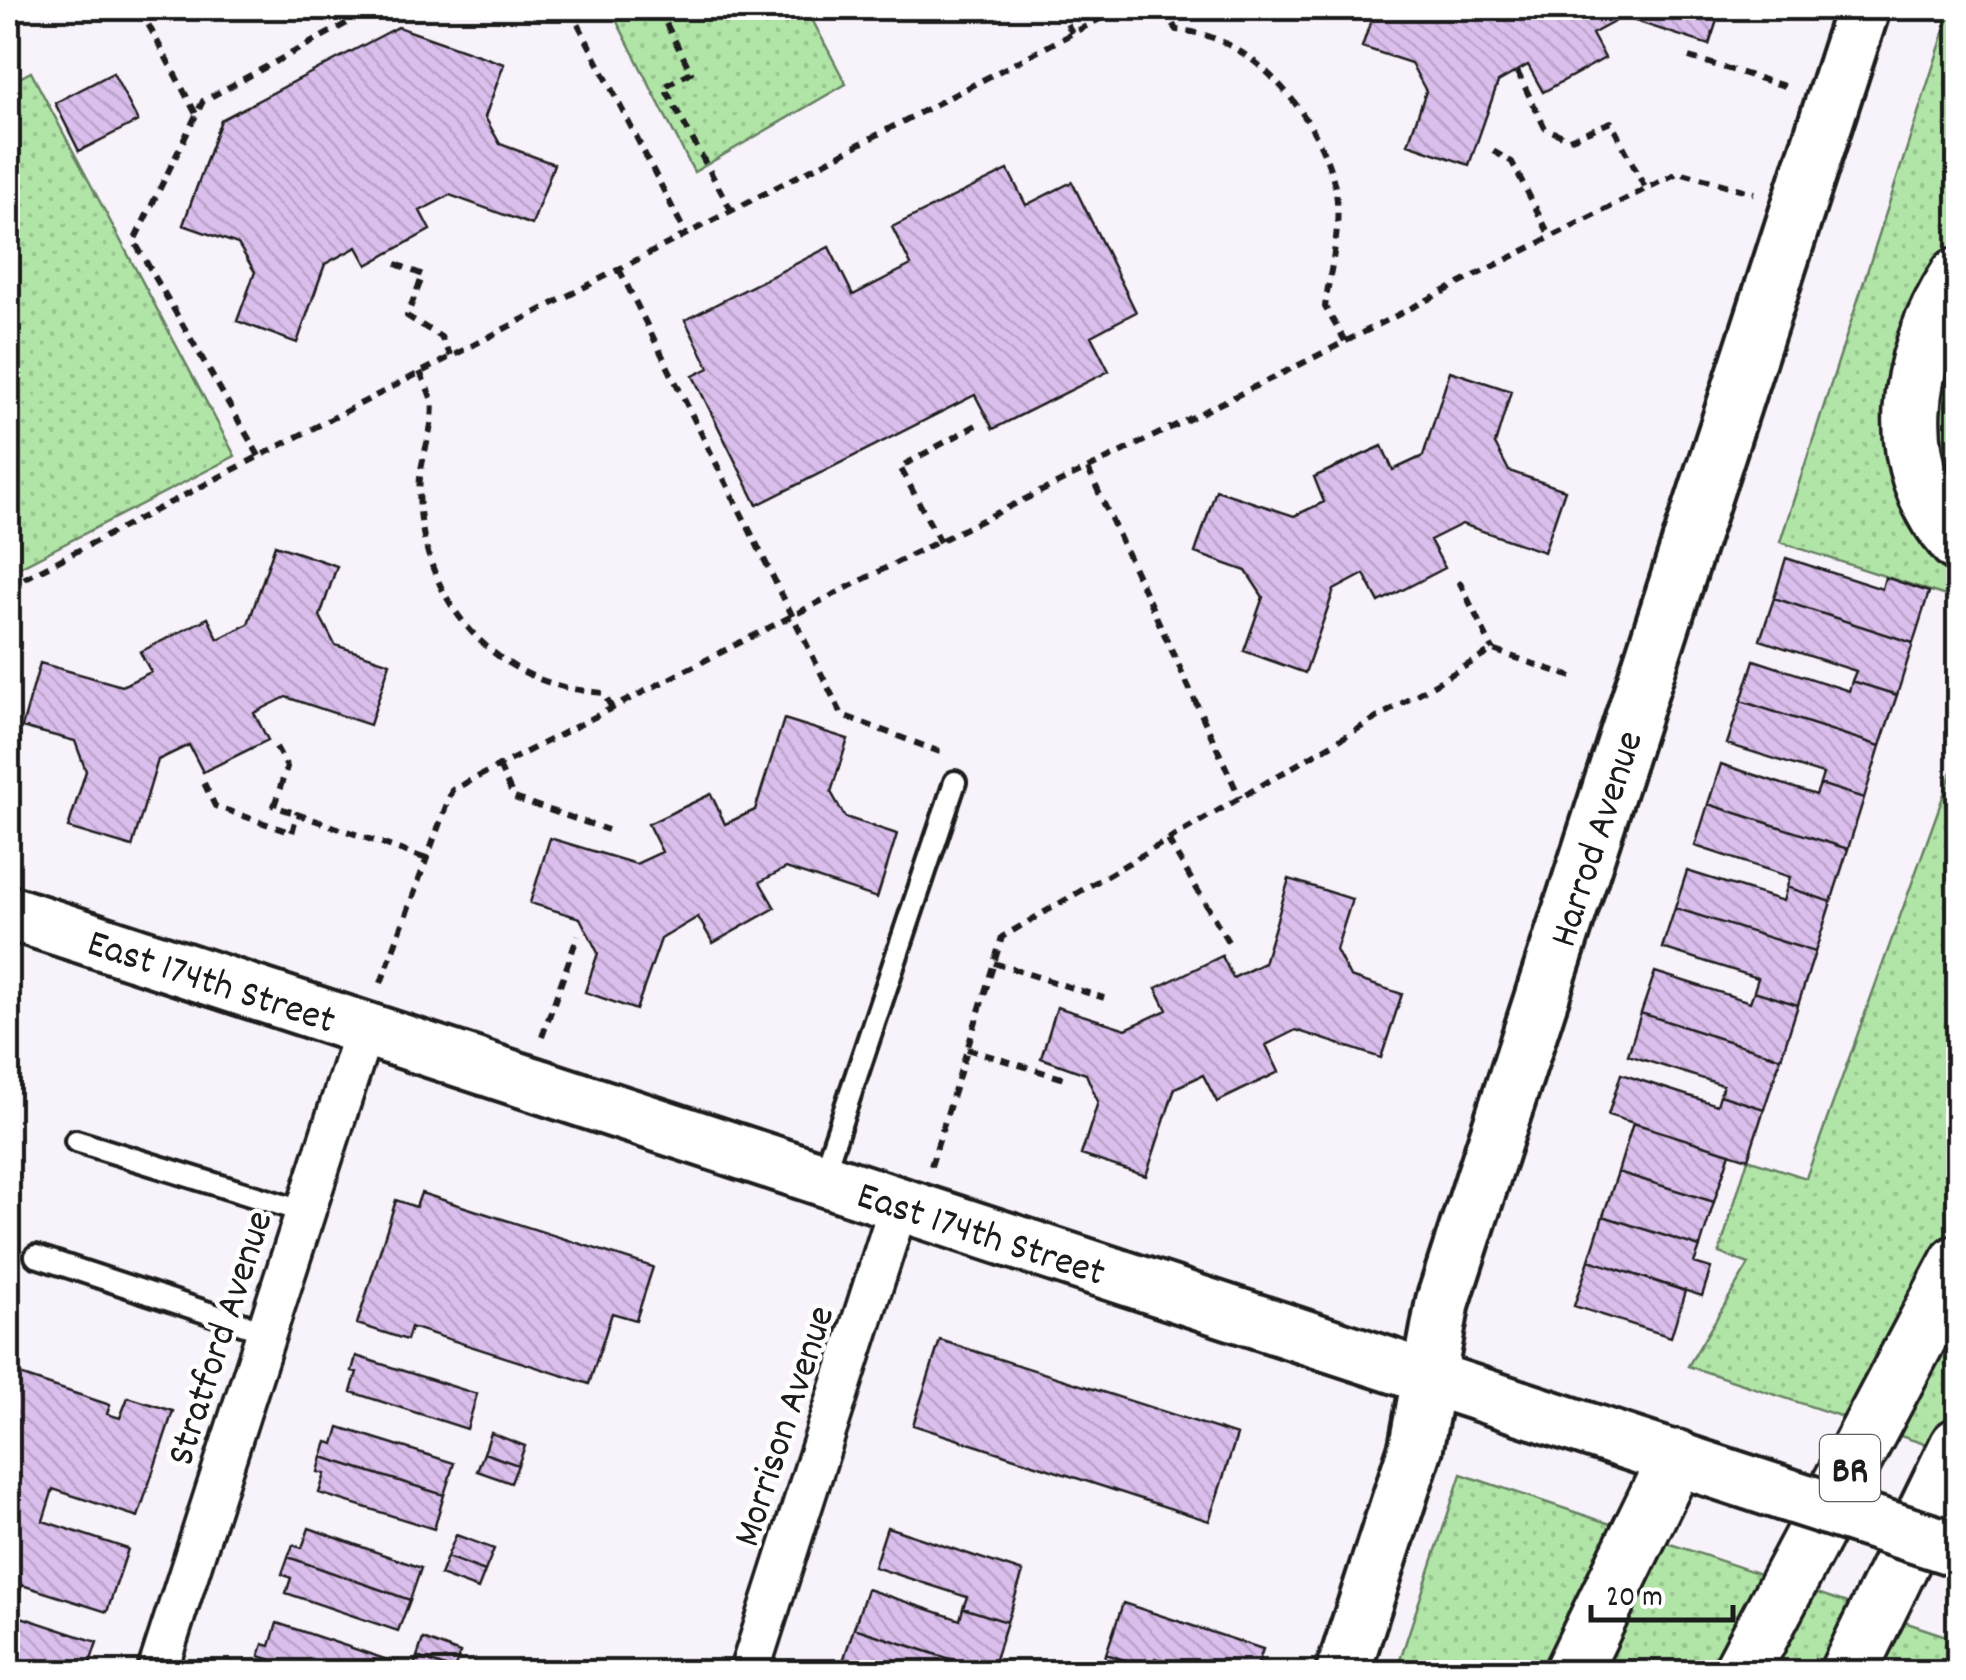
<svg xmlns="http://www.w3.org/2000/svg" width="1966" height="1680" viewBox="0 0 1966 1680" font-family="Dekko,sans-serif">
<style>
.park{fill:url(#park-dots);stroke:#668062;stroke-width:2.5}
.building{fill:url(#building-back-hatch);stroke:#1c1c1c;stroke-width:2.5}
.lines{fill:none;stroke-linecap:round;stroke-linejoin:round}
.lane-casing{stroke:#1c1c1c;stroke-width:28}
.street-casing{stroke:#1c1c1c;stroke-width:45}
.secondary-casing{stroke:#1c1c1c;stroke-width:60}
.highway-casing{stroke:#1c1c1c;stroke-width:62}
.path{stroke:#1c1c1c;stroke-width:6;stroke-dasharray:10 8;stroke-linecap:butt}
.lane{stroke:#fff;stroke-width:20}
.street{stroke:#fff;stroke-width:38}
.secondary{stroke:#fff;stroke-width:52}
.highway{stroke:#fff;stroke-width:55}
.secondary-bridge-casing{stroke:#1c1c1c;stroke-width:60;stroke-linecap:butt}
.secondary-bridge{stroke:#fff;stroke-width:52}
.labels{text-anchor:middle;stroke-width:9;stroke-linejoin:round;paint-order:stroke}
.shield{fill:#fff;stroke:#606060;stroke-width:2.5}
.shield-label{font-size:38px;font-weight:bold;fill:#1c1c1c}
.street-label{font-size:40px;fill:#1c1c1c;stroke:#fff}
</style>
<defs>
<pattern id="park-dots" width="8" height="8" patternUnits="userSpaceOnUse" patternTransform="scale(2.5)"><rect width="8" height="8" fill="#b1e5a7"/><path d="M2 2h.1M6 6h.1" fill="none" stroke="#98c48f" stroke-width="1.8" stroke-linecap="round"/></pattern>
<pattern id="building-back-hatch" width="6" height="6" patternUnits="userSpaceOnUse" patternTransform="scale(2.5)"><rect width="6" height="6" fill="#dabeec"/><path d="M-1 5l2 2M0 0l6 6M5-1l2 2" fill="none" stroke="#baa3ca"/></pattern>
</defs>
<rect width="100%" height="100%" fill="#f8f2fb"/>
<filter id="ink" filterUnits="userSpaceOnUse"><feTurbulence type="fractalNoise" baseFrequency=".01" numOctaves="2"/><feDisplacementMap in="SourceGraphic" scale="20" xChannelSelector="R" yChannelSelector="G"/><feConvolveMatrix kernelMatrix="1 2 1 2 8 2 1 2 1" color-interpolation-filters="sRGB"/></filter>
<g filter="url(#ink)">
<!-- park -->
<path class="park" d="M 610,8 L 806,8 L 846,84 L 694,172 Z
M 1952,8 L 1958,8 L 1958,600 L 1780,542 Z
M 31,72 L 235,456 L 8,573 L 8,84 Z
M 1958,755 L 1958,1455 L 1688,1366 L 1749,1264 L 1719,1253 L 1748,1159 L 1806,1178 Z
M 1461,1474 L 1958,1640 L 1958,1672 L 1396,1672 Z"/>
<!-- building -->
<path class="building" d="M 1375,8 L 1461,9 L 1721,8 L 1709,45 L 1623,17 L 1592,34 L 1605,58 L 1543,92 L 1528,65 L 1498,82 L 1469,165 L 1408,144 L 1426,91 L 1411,63 L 1362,47 Z
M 398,27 L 504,64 L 485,117 L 500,144 L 554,164 L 532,225 L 450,195 L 420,211 L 430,230 L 367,265 L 357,247 L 325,264 L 297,343 L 237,321 L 255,272 L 238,244 L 183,225 L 221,120 Z
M 113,73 L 138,121 L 79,151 L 55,103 Z
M 1008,170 L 1026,205 L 1072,182 L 1136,312 L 1091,336 L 1109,371 L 993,429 L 975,395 L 757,505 L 693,376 L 709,368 L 685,320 L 829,247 L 853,295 L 911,265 L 892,227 Z
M 1450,371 L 1511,391 L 1495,444 L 1509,471 L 1565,490 L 1544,552 L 1462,524 L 1430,540 L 1445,568 L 1379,602 L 1364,574 L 1334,590 L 1305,673 L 1244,651 L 1263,597 L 1246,571 L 1195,553 L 1216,490 L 1294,516 L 1324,502 L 1314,477 L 1382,446 L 1393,470 L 1423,456 Z
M 275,545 L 337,566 L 320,616 L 335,645 L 390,663 L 370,725 L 286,697 L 254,713 L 268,740 L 203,772 L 189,745 L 158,760 L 132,847 L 68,828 L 86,771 L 75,741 L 22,727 L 40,663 L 122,686 L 151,672 L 140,652 L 208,618 L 218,639 L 248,624 Z
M 1786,558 L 1882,589 L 1885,577 L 1929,592 L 1913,643 L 1774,598 Z
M 1774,598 L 1913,643 L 1897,695 L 1852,681 L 1856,671 L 1760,640 Z
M 1754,660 L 1849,691 L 1852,681 L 1897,695 L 1880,746 L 1741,701 Z
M 1741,701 L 1880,746 L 1864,798 L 1820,784 L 1823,774 L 1727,744 Z
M 784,719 L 848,739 L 831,792 L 845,817 L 897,834 L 877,898 L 786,868 L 760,882 L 775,908 L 713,943 L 698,917 L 661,939 L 636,1010 L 585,992 L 598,953 L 580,918 L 530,903 L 550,838 L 636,864 L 662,852 L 648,824 L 711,794 L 725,824 L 755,810 Z
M 1721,764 L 1816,795 L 1820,784 L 1864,798 L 1848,849 L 1708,804 Z
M 1708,804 L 1848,849 L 1831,902 L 1787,887 L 1790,877 L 1695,846 Z
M 1687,871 L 1783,901 L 1787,887 L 1831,902 L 1815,952 L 1675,908 Z
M 1289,879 L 1352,899 L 1336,950 L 1350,977 L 1402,994 L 1381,1058 L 1296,1030 L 1266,1045 L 1279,1072 L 1217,1102 L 1203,1075 L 1175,1088 L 1146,1176 L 1081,1155 L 1098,1102 L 1086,1074 L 1041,1058 L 1057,1007 L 1126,1029 L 1167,1010 L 1156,988 L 1222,956 L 1233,978 L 1264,963 Z
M 1675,908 L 1815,952 L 1798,1005 L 1754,991 L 1758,978 L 1662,948 Z
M 1655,972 L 1750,1002 L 1754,991 L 1798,1005 L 1781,1058 L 1641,1013 Z
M 1641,1013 L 1781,1058 L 1764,1109 L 1720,1095 L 1723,1085 L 1628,1055 Z
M 1621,1074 L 1717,1105 L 1720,1095 L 1764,1109 L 1748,1159 L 1608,1115 Z
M 1633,1123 L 1730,1153 L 1714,1202 L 1618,1172 Z
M 1618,1172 L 1714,1202 L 1700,1247 L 1603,1216 Z
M 421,1193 L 653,1267 L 636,1320 L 612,1313 L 589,1384 L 411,1327 L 407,1340 L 357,1324 L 396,1200 L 416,1207 Z
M 1603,1216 L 1700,1247 L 1694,1263 L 1711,1268 L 1702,1296 L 1589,1260 Z
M 1589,1260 L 1685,1291 L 1671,1337 L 1574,1306 Z
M 940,1340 L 1237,1435 L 1209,1521 L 913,1425 Z
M 356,1356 L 477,1394 L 467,1429 L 351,1392 L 357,1372 L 352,1371 Z
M 8,1371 L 110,1405 L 107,1414 L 120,1418 L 128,1397 L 173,1411 L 138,1517 L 53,1489 L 43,1521 L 128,1549 L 107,1612 L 22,1585 L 12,1614 L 97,1642 L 87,1672 L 8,1672 L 8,1509 L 11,1510 L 21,1478 L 8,1473 Z
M 339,1427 L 454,1463 L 444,1495 L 322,1457 L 327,1442 L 334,1444 Z
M 491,1433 L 525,1446 L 518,1465 L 484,1453 Z
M 484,1453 L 518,1465 L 511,1483 L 477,1471 Z
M 322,1457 L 444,1495 L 434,1529 L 319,1493 L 325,1474 L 318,1472 Z
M 887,1527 L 1023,1572 L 1007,1622 L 963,1608 L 967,1597 L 874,1567 Z
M 309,1528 L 421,1568 L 410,1600 L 288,1557 L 293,1545 L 302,1548 Z
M 456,1535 L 494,1549 L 485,1571 L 447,1557 Z
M 288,1557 L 410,1600 L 398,1631 L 286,1593 L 291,1578 L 282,1574 Z
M 447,1557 L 485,1571 L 478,1589 L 440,1575 Z
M 867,1589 L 960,1620 L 963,1608 L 1007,1622 L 991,1672 L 854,1628 Z
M 1123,1603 L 1263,1649 L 1255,1672 L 1200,1672 L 1155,1658 L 1152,1669 L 1106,1654 Z
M 277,1623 L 391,1661 L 388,1672 L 309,1672 L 259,1656 L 263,1644 L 270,1646 Z
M 854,1628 L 990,1672 L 849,1672 L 840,1670 Z
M 423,1639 L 460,1653 L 454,1670 L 417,1657 Z
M 1106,1654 L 1152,1669 L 1150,1672 L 1100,1672 Z
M 417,1657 L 454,1670 L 453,1672 L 411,1672 Z"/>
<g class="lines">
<!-- lane casing -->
<g class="lane-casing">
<path id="lane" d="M 76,1141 L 305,1212
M 822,1178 L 955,782
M 36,1256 L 266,1332"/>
</g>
<!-- street casing -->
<g class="street-casing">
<path id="street" d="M 157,1672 L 364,1030
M 749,1672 L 899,1205"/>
</g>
<!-- secondary casing -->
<g class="secondary-casing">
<g id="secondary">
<path id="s1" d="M 8,912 L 1784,1494"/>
<path id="s2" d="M 1343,1672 L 1416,1447 L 1443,1301 L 1863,8"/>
</g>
</g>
<!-- highway casing -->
<g class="highway-casing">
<path id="highway" d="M 1958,276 C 1905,358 1888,465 1958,543
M 1572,1672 L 1676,1458
M 1741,1672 L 1958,1263
M 1848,1672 L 1958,1446"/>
</g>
<!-- path -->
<path class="path" d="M 570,8 L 686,234
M 658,8 L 691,72 L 664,87 L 731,210
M 1059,8 L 1072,33
M 1165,8 L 1176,30 C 1252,34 1317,114 1334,183 C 1344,223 1330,267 1325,307 L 1345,341
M 140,9 L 196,114
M 1689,57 L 1788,87
M 1517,71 L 1545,128 L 1569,139 L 1611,122 L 1645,188
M 1493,151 L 1512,162 L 1550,236
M 396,264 L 423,275 L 407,316 L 441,337 L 451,356
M 619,269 L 842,715 L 940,752
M 420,372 C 424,381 429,391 432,401 C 436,419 422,456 420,477 C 413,566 463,654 550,683 C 567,689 586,691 603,693 L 612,708
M 259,456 L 134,241 L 203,101 L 375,8
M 1088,469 L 1240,798
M 940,542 L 900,467 L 980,423
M 1459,581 L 1493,650
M 8,587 L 1121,8
M 276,747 L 287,767 L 274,806 L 297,814
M 499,766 L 514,798 L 608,830
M 204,783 L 215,806 L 292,833 L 297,814 L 427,859
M 1168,840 L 1230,945
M 994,963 L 1104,998
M 381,983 L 452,790 L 911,555 L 1301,364 L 1679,172 L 1754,193
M 542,1037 L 578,935
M 967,1049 L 1065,1079
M 931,1166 L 1002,937 L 1493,650 L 1578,679"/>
<!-- lane -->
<use href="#lane" class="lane"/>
<!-- street -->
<use href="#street" class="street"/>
<!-- secondary -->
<use href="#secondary" class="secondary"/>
<!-- highway -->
<use href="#highway" class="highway"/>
<!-- secondary-bridge casing -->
<g class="secondary-bridge-casing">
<path id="secondary-bridge" d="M 1784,1494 L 1958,1550"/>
</g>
<!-- secondary-bridge -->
<use href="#secondary-bridge" class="secondary-bridge"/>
</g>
</g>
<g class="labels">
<!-- shield labels -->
<rect class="shield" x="1820" y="1435" width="60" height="66" rx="8"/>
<g class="shield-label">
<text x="1850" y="1481">BR</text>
</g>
<!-- street labels -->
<g class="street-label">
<text dy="14" stroke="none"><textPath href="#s2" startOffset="872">Harrod Avenue</textPath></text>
<text dy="14" stroke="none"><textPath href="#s1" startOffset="215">East 174th Street</textPath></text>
<text dy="14" stroke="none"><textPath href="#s1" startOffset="1025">East 174th Street</textPath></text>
<text transform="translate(217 1337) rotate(-72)" y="14">Stratford Avenue</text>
<text transform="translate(781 1425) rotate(-72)" y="14">Morrison Avenue</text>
</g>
</g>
<!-- margin -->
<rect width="1966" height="1680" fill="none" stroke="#fff" stroke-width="40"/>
<rect x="20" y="20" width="1926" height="1640" fill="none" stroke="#1c1c1c" stroke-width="4" filter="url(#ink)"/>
<!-- scale -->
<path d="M1591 1605v15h142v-15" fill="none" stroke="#1c1c1c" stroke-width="5"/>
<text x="1606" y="1605" font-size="30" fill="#1c1c1c" stroke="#ffffff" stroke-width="8" paint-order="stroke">20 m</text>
</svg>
